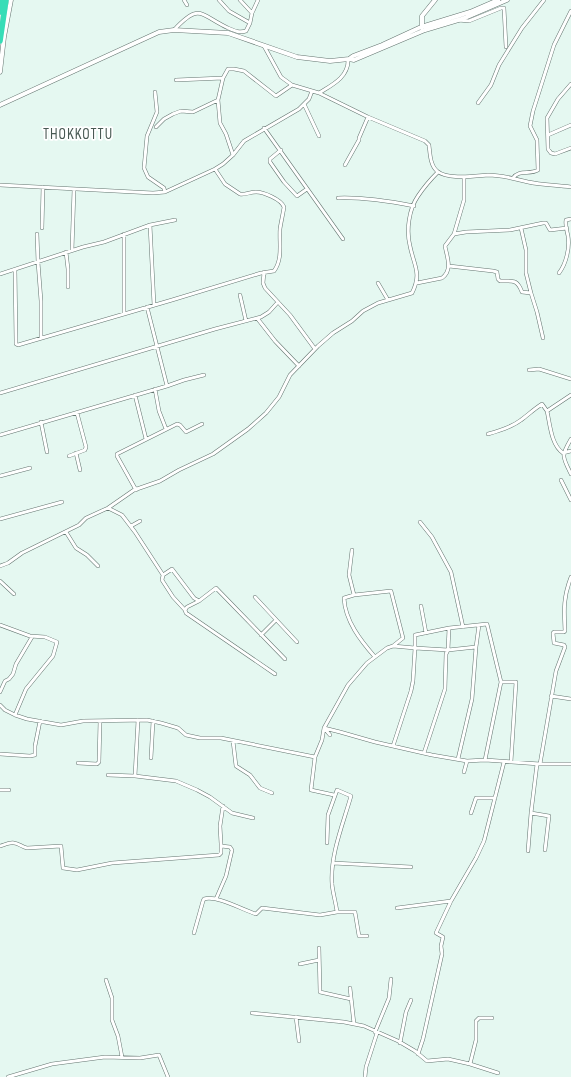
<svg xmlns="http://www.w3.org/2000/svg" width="571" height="1077" viewBox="0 0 571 1077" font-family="'Sofia Sans Condensed',sans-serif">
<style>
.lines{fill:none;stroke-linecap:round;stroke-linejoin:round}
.street-casing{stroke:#647570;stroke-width:4}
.secondary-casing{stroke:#647570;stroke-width:5}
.highway-casing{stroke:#d3d4d4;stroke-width:6}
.street{stroke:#fff;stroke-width:3}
.secondary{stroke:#fff;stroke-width:4}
.highway{stroke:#37ddb7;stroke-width:5.5}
.labels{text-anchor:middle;stroke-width:3.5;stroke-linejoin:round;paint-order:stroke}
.quarter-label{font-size:15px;letter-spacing:1px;fill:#485953;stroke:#fff}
</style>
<rect width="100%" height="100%" fill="#e5f8f1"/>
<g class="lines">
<!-- street casing -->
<g class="street-casing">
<path id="street" d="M 184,0 L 187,5
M 240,0 L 252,13
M 458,20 L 469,21 L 501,8 L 504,8 L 506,47
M 250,23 L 252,13 L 258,0
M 174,30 C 200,2 200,15 228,28 C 235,31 239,33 246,31 L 250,23 L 229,11 L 219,0
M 264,46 L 281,77 L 292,85 L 319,93 L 368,117 L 425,141 L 429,145 C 430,153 430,165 437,171 C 447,180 475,176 488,175 C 502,175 515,179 528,182 C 542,185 557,185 571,187
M 223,78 L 228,69 L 234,69 L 244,71 L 276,96 L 292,85
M 176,80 L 223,78 L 218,100 L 220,123 L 226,134 L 233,155
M 571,84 L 558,99 L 547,118 L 548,149 L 551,153 L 555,154 L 571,148
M 155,92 L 157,112 L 147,136 L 144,168 L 148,177 L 164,188 L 165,192
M 319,93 C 332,85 349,77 348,59
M 478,103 L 491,85 L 499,65 L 522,28 L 544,0
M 304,104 L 319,136
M 156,127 L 164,119 L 173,114 L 181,111 L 193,112 L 218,100
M 264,128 L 343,239
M 548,135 L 571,125
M 281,150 L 270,159 L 270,162 L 284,182 L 297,196 L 307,189
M 345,165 L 359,140 L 359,138 L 368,117
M 513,178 C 519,169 530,175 538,170 L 537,140 L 530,126 L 533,111 L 554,45 L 571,11
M 0,185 L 153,193 L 165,192 L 215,169 L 223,164 L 233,155 L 244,141 L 299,109 L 309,99 L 312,91
M 338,198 C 363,197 388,201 414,206
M 150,225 L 154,305
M 42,228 L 43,187
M 521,228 L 526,250 L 526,273 L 531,293
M 37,234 L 38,262 L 41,301 L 41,338
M 124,234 L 124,314
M 454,234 L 466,232 L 510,230 L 543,223 L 546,223 L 550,230 L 567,228
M 72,250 L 74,189
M 66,252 L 68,269 L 68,287
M 449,266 L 493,271 L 497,272 L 498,279 L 500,281 C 513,281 517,279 522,292 L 531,293 L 537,312 L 543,338
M 15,270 L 16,340 L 16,344 L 18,345 L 172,300 L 261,273 L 274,271 C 283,259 279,243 280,229 C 281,222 283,214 284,207 C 281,199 263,192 256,192 C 250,192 245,195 240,194 L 225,184 L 215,169
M 264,272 L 263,283 L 265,288 L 290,315 L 315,349
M 559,273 C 566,264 570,248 568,236 C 567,231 565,226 566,220 L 571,219
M 0,274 L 83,247 L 104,242 L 150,225 L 175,220
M 378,283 L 388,300
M 417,283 L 442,278 C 453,270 447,257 445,246 L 454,234 L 464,200 L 464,177
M 240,295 L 246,321
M 147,307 L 167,386
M 257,318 L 275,341 L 299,366
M 529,370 L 539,369 L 571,379
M 155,389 L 159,411 L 166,429
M 0,393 L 215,329 L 261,317 L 269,312 L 278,302
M 135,395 L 146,439
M 547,411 C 550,424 551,445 563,453 L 571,451
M 41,422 L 47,452
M 488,434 C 499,431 512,427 521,420 C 528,415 534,409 542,404 L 547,411 L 571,395
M 0,435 L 167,386 L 184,380 L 204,375
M 571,439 C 561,456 562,456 571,474
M 76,453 L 80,470
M 69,456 L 85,450 L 86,447 L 77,413
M 0,476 L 30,468
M 561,480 L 571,500
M 136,490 L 117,456 L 117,454 L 177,424 L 180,425 L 186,432 L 202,424
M 108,508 L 122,515 L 135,532 L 163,575 L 172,569 L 194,598 L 199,601 L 216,588 L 285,659
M 0,519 L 62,502
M 420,522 L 432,537 L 451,572 L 463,627
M 131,526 L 140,521
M 66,532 L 76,548 L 87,555 L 98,566
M 352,550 L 349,575 L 354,595
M 0,566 L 8,563 L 22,553 L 79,525 L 86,518 L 108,508 L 134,490 L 160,481 L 179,470 L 213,454 L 248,429 L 266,413 L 279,397 L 290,375 L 318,346 L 333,333 L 352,321 L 363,311 L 378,303 L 412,293 C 422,273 414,266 410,246 C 406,230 409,209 418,196 C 424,187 431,179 438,172
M 163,575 L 162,580 L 173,597 L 185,610
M 0,581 L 14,594
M 255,597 L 297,642
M 199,601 L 187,607 L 185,610 L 186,613 L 275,674
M 421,606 L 426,633
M 0,625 L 30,636 L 45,637 L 57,642 L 53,656 L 26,689 L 15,715
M 261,635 L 276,620
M 375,657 C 361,641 345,621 344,598 L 354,595 L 391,591 L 403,638 L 393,646
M 0,692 L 5,681 L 9,679 L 13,674 L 16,664 L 32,637
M 551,696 L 571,699
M 0,705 L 5,710 L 15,715 L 27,719 L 61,725 L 83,721 L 147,720 L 161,723 L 178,728 L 186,735 L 200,738 L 221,738 L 315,757 L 322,740 L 324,728 L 340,732 L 375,742 L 432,755 L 467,761 L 485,760 L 540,764 L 571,764
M 330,735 L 324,728 L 348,685 L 367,663 L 387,648 L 393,646 L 415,648 L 415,635 L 449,628 L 487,624 L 501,682 L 516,682 L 511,762
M 233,741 L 236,766 L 250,775 L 260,788 L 272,793
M 393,746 L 411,691 L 413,681 L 415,648 L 448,650 L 449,628
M 424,753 L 445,689 L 446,654 L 448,650 L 476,647 L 479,625
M 0,754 L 30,756 L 35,755 L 35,746 L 40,721
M 315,757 L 311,790 L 334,795
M 151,758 L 153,721
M 458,759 L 472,699 L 476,647
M 485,760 L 501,682
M 78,763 L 97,764 L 99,762 L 100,721
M 537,764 L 531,813 L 549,816 L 545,850
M 540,764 L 556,671 L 565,647 L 564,645 L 554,643 L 553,633 L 554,632 L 564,632 L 565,631 C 564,610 563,598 571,577
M 464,772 L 467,761
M 108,775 L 135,776 L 176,781 L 197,790 L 210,797 L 232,813 L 253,818
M 135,776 L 138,720
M 0,790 L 9,790
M 471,813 L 476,798 L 495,798
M 327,843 L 328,815 L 337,790 L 351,796 C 343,824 330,855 332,884 C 333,894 336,903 337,912
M 0,846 C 4,845 10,842 14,843 C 18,843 22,847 27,848 L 61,846 L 63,868 L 77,870 L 112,863 L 219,855 L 221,853 L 221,846
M 528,851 L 531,813
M 333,863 L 411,867
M 216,899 L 226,876 L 232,850 L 230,847 L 221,846 L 221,844 L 220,826 L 223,806
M 397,908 L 451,901
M 194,933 L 203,901 L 204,899 C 217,895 243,910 256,914 L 262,908 L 320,915 L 337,912 L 355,912 L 359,936 L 367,936
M 319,948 L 320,992 L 351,999
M 300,964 L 319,960
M 106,980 L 112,998 L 112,1020 L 118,1036 L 122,1057
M 350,988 L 354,1024
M 252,1013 L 344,1022 L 364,1026 L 398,1041 L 415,1051 L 427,1061 L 448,1059 L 470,1064 L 498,1073
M 296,1017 L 299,1041
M 375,1032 L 389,998 L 391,979
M 400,1043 L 406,1012 L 411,1000
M 418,1054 L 423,1039 L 442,954 L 441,946 L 443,937 L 436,933 L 451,901 L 476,858 L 484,841 L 504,762
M 470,1064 L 476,1040 L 476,1021 L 479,1018 L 492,1018
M 8,1077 L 52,1064 L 105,1057 L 140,1058 L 159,1055 L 168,1077
M 365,1077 L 366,1067 L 377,1033"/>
</g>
<!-- secondary casing -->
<g class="secondary-casing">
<path id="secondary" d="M 422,28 L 422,16 L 435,0
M 349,59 L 353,56 L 382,45 L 421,27 L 470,12 L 498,0
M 0,72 L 4,37 L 11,0
M 0,105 L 159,32 L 174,30 L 228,33 L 297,57 L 330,61 L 349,59 L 354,60 L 425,30 L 465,18 L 507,0"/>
</g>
<!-- highway casing -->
<g class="highway-casing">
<path id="highway" d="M 0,12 L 1,0
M 0,41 L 6,0"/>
</g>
<!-- street -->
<use href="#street" class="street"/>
<!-- secondary -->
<use href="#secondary" class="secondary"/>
<!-- highway -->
<use href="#highway" class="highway"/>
</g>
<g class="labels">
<!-- quarter labels -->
<g class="quarter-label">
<text x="78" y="139">THOKKOTTU</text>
</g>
</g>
</svg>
